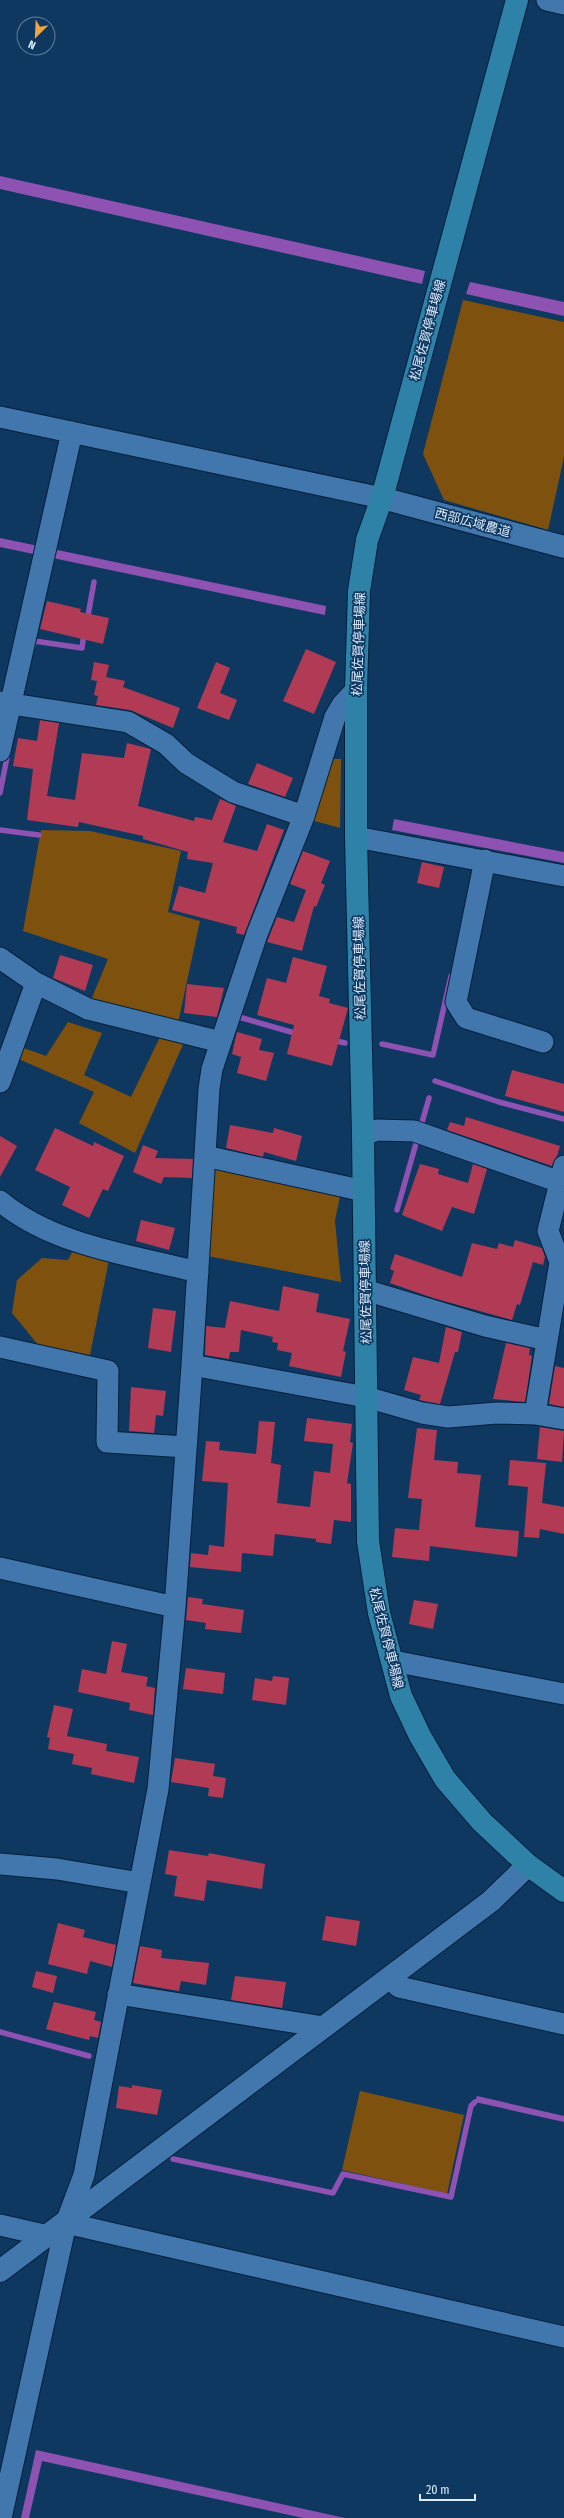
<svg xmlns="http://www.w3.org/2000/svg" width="564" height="2518" viewBox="0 0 564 2518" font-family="'Fira Sans Condensed','Noto Sans JP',sans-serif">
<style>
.green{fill:#7e520e}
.water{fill:#8e52b2}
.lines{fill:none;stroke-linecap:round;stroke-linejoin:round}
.stream{stroke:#8e52b2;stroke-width:5.5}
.building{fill:#b13b55}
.minor-casing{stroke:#031f3a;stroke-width:23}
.tertiary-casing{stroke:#031f3a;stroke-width:24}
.secondary-casing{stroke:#031f3a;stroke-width:24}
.minor{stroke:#4277ae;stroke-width:21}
.tertiary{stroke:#4277ae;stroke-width:22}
.secondary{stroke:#2f82a7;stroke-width:22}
.labels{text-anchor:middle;stroke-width:3.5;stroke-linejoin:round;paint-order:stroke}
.street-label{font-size:13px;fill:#dbecfe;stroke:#0f3860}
</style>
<rect width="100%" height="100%" fill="#0f3860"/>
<!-- green -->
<path class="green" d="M 463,300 L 564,322 L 564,457 L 548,530 L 444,500 L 423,454 Z
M 328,759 L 341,759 L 340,828 L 311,820 Z
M 41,830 L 90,831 L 181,851 L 168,912 L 200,921 L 178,1023 L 91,1000 L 108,959 L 23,931 Z
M 68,1022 L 102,1033 L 84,1075 L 131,1097 L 161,1035 L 185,1040 L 135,1153 L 79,1123 L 94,1092 L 14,1057 L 18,1046 L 46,1056 Z
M 215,1163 L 341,1191 L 335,1221 L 341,1282 L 208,1256 Z
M 77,1243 L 110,1255 L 90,1355 L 39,1346 L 12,1313 L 17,1280 L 42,1258 L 68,1260 Z
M 360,2091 L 464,2115 L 447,2194 L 342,2170 Z"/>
<!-- water -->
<path class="water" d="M 0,176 L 425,271 L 422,284 L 0,189 Z
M 470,282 L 564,302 L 564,316 L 466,294 Z
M 0,538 L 326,606 L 325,615 L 0,547 Z
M 394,819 L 564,852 L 564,863 L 392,830 Z
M 477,2096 L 564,2116 L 564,2122 L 475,2102 Z
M 36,2450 L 345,2518 L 303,2518 L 42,2461 L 29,2518 L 21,2518 Z"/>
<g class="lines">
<!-- stream -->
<path class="stream" d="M 87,621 L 94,582
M 33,646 L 34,641 L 82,648 L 84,633
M 0,793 L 8,752
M 0,830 L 39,835
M 239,1017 L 298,1034
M 332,1040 L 345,1043
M 382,1044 L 433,1055 L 451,976
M 435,1081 L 499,1102 L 564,1119
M 421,1126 L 429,1098
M 397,1210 L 417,1140
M 0,2032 L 89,2056
M 173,2159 L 333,2193 L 343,2174 L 451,2197 L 471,2106 L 475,2102"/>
</g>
<!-- building -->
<path class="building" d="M 47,601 L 81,609 L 80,612 L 109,618 L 103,644 L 40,629 Z
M 306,649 L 336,662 L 314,714 L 283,701 Z
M 94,662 L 109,665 L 106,677 L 125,681 L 123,687 L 180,708 L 173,728 L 130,710 L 96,705 L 98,696 L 94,695 L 97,681 L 91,680 Z
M 216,662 L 230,668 L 220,693 L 237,700 L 229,720 L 197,708 Z
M 40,720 L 59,723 L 47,796 L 75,800 L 82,753 L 124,758 L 127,743 L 151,749 L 138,806 L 194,821 L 195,817 L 212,820 L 220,799 L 225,801 L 236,806 L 223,842 L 257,851 L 267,824 L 284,830 L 244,935 L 236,933 L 237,927 L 172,910 L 179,886 L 205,893 L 213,863 L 187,859 L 188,852 L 143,839 L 143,836 L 79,822 L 78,827 L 27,820 L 33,769 L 13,766 L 18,738 L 37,741 Z
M 257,763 L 293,778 L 285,797 L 248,784 Z
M 303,851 L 330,861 L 321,883 L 325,885 L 316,907 L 314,906 L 302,951 L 267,942 L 277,917 L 294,922 L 306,890 L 290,884 Z
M 422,862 L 444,867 L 439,888 L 417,883 Z
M 60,955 L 93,965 L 85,991 L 53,978 Z
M 293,957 L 327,966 L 319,996 L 330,999 L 329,1003 L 348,1008 L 332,1066 L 287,1054 L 294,1025 L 257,1015 L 267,978 L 286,983 Z
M 187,984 L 224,988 L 217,1017 L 184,1013 Z
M 237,1032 L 262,1039 L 259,1050 L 274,1053 L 266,1081 L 237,1073 L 241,1057 L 232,1054 Z
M 512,1070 L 564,1084 L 564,1112 L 505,1096 Z
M 466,1117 L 560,1146 L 557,1156 L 552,1166 L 447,1130 L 450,1122 L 464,1126 Z
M 230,1125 L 273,1133 L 274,1128 L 302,1136 L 296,1161 L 264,1152 L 263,1157 L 226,1148 Z
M 55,1128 L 93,1146 L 94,1142 L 124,1156 L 108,1191 L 103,1189 L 89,1218 L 62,1205 L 70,1187 L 35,1170 Z
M 0,1136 L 17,1146 L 0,1177 Z
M 143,1145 L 158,1151 L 155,1158 L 193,1159 L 192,1178 L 164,1177 L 161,1184 L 133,1172 Z
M 420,1164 L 439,1169 L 438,1174 L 468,1183 L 473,1164 L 487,1169 L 474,1214 L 452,1207 L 442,1231 L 402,1215 Z
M 141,1220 L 175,1228 L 169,1250 L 136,1241 Z
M 515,1240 L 542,1248 L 545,1257 L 543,1265 L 533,1262 L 520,1305 L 517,1304 L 512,1320 L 433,1298 L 390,1283 L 394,1271 L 390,1269 L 395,1254 L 462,1277 L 472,1243 L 497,1249 L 499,1243 L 513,1247 Z
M 283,1286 L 319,1294 L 316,1312 L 350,1319 L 343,1351 L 346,1352 L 341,1377 L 289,1366 L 292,1353 L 277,1350 L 278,1343 L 272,1342 L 273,1337 L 241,1330 L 239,1352 L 230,1352 L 229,1359 L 205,1355 L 206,1326 L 225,1328 L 230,1301 L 279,1311 Z
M 153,1308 L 176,1311 L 171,1352 L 148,1348 Z
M 446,1327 L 462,1332 L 458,1352 L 455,1352 L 440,1404 L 419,1400 L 421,1395 L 404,1390 L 413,1357 L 439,1363 Z
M 506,1343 L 530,1348 L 529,1355 L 532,1356 L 525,1402 L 493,1399 Z
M 555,1366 L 564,1368 L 564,1407 L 549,1404 Z
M 131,1387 L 166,1391 L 163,1416 L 156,1415 L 154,1433 L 129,1431 Z
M 307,1418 L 352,1424 L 350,1442 L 353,1443 L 347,1483 L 351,1484 L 351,1522 L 334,1520 L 331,1544 L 316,1542 L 316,1539 L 275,1534 L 273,1556 L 242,1553 L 241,1572 L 190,1567 L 191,1553 L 208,1555 L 209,1545 L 224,1547 L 228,1483 L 202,1481 L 206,1441 L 220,1442 L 219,1450 L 256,1454 L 259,1421 L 275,1422 L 271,1463 L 281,1465 L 277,1503 L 310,1507 L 314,1471 L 330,1473 L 333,1444 L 304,1441 Z
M 540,1427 L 564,1431 L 562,1462 L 537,1459 Z
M 417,1428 L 437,1430 L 434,1460 L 458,1462 L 457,1473 L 481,1475 L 475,1527 L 519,1531 L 517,1557 L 430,1546 L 429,1561 L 392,1557 L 395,1528 L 419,1530 L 422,1499 L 408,1498 Z
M 510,1460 L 546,1463 L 542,1503 L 564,1507 L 564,1534 L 540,1529 L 539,1538 L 524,1537 L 528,1487 L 508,1485 Z
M 188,1597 L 203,1599 L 202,1604 L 244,1610 L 241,1633 L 205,1629 L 206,1623 L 186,1620 Z
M 414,1600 L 438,1604 L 433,1629 L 409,1624 Z
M 112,1641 L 127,1644 L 121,1672 L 148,1677 L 146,1686 L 155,1688 L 153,1715 L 129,1710 L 130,1703 L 78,1692 L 82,1669 L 106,1674 Z
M 186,1668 L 225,1673 L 223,1694 L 183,1689 Z
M 273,1676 L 289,1678 L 286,1705 L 252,1700 L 255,1678 L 272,1681 Z
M 54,1705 L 73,1709 L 67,1736 L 107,1744 L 106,1751 L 139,1757 L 134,1783 L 91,1774 L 92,1768 L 72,1764 L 74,1754 L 48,1749 L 50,1738 L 47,1737 Z
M 175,1758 L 215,1764 L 213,1776 L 226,1778 L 223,1798 L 208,1796 L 209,1788 L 171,1782 Z
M 169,1850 L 208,1856 L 209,1853 L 265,1864 L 262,1889 L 207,1880 L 204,1901 L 174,1896 L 177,1876 L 165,1874 Z
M 326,1916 L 360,1921 L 356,1946 L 322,1940 Z
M 58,1923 L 85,1930 L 83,1937 L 116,1945 L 112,1967 L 90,1961 L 87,1974 L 48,1964 Z
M 140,1946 L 162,1950 L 161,1958 L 209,1963 L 206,1985 L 181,1981 L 179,1991 L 133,1983 Z
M 36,1971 L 57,1976 L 53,1993 L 32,1987 Z
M 235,1976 L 286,1982 L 282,2008 L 231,2000 Z
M 54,2002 L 96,2012 L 94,2020 L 101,2022 L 98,2038 L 90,2036 L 89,2040 L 46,2029 Z
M 132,2085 L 162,2090 L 157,2115 L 116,2108 L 119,2086 L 132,2088 Z"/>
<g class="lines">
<!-- minor casing -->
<g class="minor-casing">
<path id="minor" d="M 547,0 L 564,4
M 0,417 L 382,498
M 0,702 L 128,722 L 166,744 L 186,763 L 233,792 L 304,816
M 0,751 L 72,432
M 356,837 L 564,876
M 485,860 L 456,1002 L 466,1018 L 543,1042
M 0,958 L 36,983 L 88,1009 L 221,1042
M 0,1082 L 36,983
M 363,1135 L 377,1130 L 414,1131 L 560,1182
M 205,1156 L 364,1191
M 0,1201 C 54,1246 132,1255 198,1272
M 365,1290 L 485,1326 L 547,1340
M 0,1347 L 108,1371 L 107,1442 L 186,1447
M 192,1365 L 209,1089 L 212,1069 L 257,934 L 304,816 L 335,717 L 342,705 L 356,690
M 535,1414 L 560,1262 L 548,1231 L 564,1166
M 0,1568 L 175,1607
M 393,1661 L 564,1694
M 0,1864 L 57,1869 L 140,1883
M 389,1978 L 399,1987 L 564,2024
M 118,1994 L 324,2027
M 66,2223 L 564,2337
M 0,2225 L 48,2236
M 1,2518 L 66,2223 L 84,2175 L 158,1789 L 175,1607 L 192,1365 L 366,1397 L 422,1413 L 448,1417 L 497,1413 L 535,1414 L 564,1419"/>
</g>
<!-- tertiary casing -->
<g class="tertiary-casing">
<path id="tertiary" d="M 382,498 L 564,547
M 0,2271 L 491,1901 L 528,1865"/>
</g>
<!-- secondary casing -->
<g class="secondary-casing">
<path id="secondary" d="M 517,0 L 382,498 L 367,540 L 359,591 L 356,690 L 356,837 L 363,1135 L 368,1541 L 379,1613 L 401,1696 L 420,1736 L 445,1779 L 482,1822 L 528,1865 L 564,1891"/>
</g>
<!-- minor -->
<use href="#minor" class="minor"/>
<!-- tertiary -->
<use href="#tertiary" class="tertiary"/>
<!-- secondary -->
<use href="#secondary" class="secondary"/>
</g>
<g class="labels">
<!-- street labels -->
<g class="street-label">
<text transform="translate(427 330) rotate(-75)" y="5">松尾佐賀停車場線</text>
<text transform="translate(473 522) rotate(15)" y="5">西部広域農道</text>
<text transform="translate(358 644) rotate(-88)" y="5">松尾佐賀停車場線</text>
<text transform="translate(359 968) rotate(-91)" y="5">松尾佐賀停車場線</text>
<text transform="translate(365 1292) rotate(-91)" y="5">松尾佐賀停車場線</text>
<text transform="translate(387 1638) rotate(76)" y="5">松尾佐賀停車場線</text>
</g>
</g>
<!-- north arrow -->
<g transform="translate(36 36) rotate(204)"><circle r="19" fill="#0f3860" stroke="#61809f"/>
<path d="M0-3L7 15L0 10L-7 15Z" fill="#f0a63f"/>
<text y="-6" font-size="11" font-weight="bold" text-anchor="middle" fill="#dbecfe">N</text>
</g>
<!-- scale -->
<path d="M420 2494v6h55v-6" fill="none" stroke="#dbecfe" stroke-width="2"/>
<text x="426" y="2494" font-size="12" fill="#dbecfe" stroke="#0f3860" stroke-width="3" paint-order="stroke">20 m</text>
</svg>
